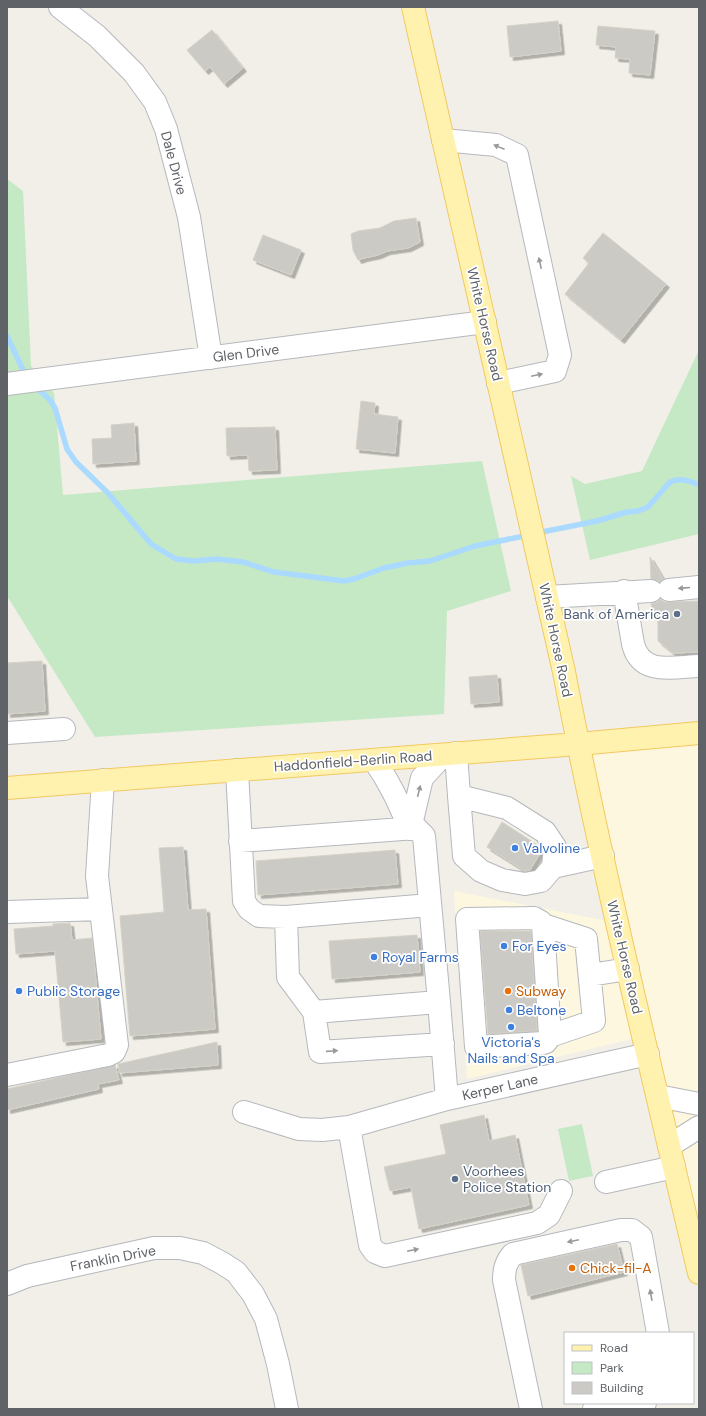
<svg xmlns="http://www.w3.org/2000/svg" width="706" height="1416" viewBox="0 0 706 1416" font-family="'DM Sans',sans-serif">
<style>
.commercial{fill:#fef7e0}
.green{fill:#c5e8c5}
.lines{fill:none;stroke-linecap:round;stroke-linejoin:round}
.stream{stroke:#aadaff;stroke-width:5.5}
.building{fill:#cccac5;stroke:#d6d1c6;filter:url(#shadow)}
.minor-casing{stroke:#b5b8bc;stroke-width:24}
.major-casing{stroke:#f2c960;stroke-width:24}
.minor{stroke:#fff;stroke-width:22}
.major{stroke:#fff2af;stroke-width:22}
.oneway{fill:#979a9d}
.service-dot{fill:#5c6f8a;stroke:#fff;stroke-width:1.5}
.shop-dot{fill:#3f7fe0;stroke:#fff;stroke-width:1.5}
.food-dot{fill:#e8710a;stroke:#fff;stroke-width:1.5}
.labels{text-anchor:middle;stroke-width:3.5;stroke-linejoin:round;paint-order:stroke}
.street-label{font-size:14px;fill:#5f6368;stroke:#fff}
.service-label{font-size:14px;fill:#4e5e75;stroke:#fff;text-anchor:end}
.shop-label{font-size:14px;fill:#366cbe;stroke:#fff;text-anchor:start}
.food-label{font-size:14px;fill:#c56008;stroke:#fff;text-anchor:start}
</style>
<defs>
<filter id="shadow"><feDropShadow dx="3.5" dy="3.5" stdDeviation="0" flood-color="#0004"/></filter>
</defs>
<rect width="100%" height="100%" fill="#f1efe8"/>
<!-- commercial -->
<path class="commercial" d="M 699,733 L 699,1273 L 644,1036 L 467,1079 L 454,891 L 617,923 L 578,744 Z"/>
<!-- green -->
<path class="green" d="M 7,179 L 23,191 L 31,366 L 54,393 L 63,495 L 482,461 L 511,591 L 447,611 L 444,714 L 95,737 L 7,596 Z
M 698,352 L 699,352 L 699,534 L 590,560 L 571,476 L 585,484 L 642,471 Z
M 582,1124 L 593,1176 L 569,1181 L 558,1129 Z"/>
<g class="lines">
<!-- stream -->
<path class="stream" d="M 7,336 L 23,370 L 28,375
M 35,386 L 50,400 L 55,408 L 67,449 L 76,462 L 108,493 L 151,544 L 176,559 L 194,561 L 216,559 L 243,562 L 274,572 L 344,581 L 354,579 L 384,568 L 408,563 L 430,561 L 475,546 L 529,535
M 537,533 L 597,521 L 627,512 L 638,511 L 648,507 L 670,482 C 680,477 690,481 699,485"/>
</g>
<!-- building -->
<path class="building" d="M 558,21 L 561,51 L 510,57 L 507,26 Z
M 598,26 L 655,31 L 650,75 L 629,73 L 630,59 L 615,58 L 616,47 L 596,45 Z
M 212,30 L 243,68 L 224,84 L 210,67 L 205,71 L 187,50 Z
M 416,218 L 420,242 L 408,248 L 387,251 L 378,255 L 364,258 L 358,260 L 353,250 L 351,234 L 358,231 L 380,228 L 394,221 Z
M 603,233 L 666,284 L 621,340 L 565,294 L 589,263 L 583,258 Z
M 263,235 L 301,250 L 291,275 L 253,260 Z
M 361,401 L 375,403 L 374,414 L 398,417 L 395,453 L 356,449 Z
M 134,423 L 136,461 L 93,464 L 92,439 L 112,438 L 111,425 Z
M 275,427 L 277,470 L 249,471 L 248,455 L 227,456 L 226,428 Z
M 650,557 L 663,579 L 660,582 L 656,580 L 651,579 Z
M 660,599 L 664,602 L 670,602 L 699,601 L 699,652 L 673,653 L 658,641 L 658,620 L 655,620 L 654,609 L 652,609 L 651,604 L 658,602 Z
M 42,661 L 45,711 L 7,714 L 7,663 Z
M 497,675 L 499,702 L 471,704 L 469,677 Z
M 502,822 L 539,846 L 542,850 L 530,870 L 525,871 L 487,847 Z
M 183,847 L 188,910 L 206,909 L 215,1029 L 130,1036 L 120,916 L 164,912 L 159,848 Z
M 395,850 L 398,884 L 258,895 L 256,861 Z
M 70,923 L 72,940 L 92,938 L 101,1039 L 63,1042 L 55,951 L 16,954 L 14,929 L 53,926 L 53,924 Z
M 480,931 L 531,931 L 537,1031 L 488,1034 Z
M 417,935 L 420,972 L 332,979 L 329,941 Z
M 217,1042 L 218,1065 L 119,1073 L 118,1064 Z
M 115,1065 L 119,1080 L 98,1084 L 99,1089 L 7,1110 L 7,1089 Z
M 484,1115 L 489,1141 L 515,1135 L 529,1205 L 419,1229 L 411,1187 L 390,1191 L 384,1167 L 446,1154 L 440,1125 Z
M 617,1244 L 624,1272 L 528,1296 L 521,1265 Z"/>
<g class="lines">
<!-- minor casing -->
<g class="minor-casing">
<path id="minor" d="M 60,7 L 97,36 L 134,73 L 155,102 L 166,129 L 189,217 L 211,358
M 443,140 L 496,145 L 517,155 L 560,355 L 555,371 L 498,383
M 7,384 L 485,322
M 669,590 L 699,587
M 624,591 L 633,644 C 641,676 673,667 699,666
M 547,597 L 651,591
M 7,733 L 64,729
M 456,753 L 459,796
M 374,760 C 390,783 399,803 410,829
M 237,770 L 244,901 L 249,909 L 259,916 L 286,917 L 288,977 L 314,1012 L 439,1002 L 447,1099
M 459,796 L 507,808 L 545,832 L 555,847 L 553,867 L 541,881 L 525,884 L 502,880 L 481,871 L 464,856 Z
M 410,829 L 422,778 L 443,755
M 240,841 L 416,828 L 424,836 L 439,1002
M 553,867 L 603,856
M 7,912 L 101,909
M 286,917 L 430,905
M 543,925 L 550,1036 L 546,1042 L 543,1043 L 476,1047 L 467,919 L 534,918 L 541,922 L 543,925 L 586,939 L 594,1021 L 550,1036
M 590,975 L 628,969
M 314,1012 L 320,1052 L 443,1044
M 7,1075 L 108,1055 L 114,1052 L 117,1045 L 97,876 L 103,780
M 658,1096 L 699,1104
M 244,1112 L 299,1129 L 322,1130 L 349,1127 L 447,1099 L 648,1054
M 349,1127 L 370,1245 L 375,1252 L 385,1256 L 537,1223 L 549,1215 L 561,1191
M 669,1146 L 699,1127
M 606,1182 L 674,1167
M 7,1284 L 27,1276 L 154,1248 L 180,1248 L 203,1253 L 222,1263 L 236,1272 L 253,1294 L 266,1319 L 278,1364 L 287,1409
M 635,1403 L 639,1404 L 645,1403
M 531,1409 L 504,1280 C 504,1269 506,1262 513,1254 L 621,1230 L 632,1230 L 641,1237 L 658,1333
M 594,1409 L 626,1403"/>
</g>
<!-- major casing -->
<g class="major-casing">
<path id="major" d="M 413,7 L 564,672 C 603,874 652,1073 699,1273
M 7,788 L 578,744 L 699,733"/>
</g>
<!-- minor -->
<use href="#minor" class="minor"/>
<!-- major -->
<use href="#major" class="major"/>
</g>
<!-- one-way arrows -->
<defs><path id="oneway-solid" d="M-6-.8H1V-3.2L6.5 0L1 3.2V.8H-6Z"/></defs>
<g class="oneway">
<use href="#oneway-solid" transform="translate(499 147) rotate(-158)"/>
<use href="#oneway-solid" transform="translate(540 263) rotate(-102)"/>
<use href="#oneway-solid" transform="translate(537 375) rotate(-12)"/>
<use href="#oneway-solid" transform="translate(684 588) rotate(175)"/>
<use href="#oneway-solid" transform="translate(419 791) rotate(-76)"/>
<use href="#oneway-solid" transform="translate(332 1051) rotate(-4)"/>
<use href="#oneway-solid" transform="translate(573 1241) rotate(168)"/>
<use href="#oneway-solid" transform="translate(413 1250) rotate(-12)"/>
<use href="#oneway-solid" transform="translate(651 1295) rotate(-100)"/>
</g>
<!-- markers -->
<g class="service-dot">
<circle cx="677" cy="614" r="4"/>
<circle cx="455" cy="1179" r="4"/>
</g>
<g class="shop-dot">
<circle cx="515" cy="848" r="4"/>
<circle cx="504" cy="946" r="4"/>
<circle cx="374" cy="957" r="4"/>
<circle cx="19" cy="991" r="4"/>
<circle cx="509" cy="1010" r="4"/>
<circle cx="511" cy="1027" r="4"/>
</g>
<g class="food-dot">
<circle cx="508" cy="991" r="4"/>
<circle cx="572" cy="1268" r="4"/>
</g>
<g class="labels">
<!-- street labels -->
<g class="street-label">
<text transform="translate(174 163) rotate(75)" y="5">Dale Drive</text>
<text transform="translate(485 324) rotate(77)" y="5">White Horse Road</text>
<text transform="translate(246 353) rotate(-7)" y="5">Glen Drive</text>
<text transform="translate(556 640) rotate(78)" y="5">White Horse Road</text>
<text transform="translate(353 761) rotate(-4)" y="5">Haddonfield-Berlin Road</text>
<text transform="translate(625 957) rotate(77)" y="5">White Horse Road</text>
<text transform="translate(500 1087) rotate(-13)" y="5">Kerper Lane</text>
<text transform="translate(113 1258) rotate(-11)" y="5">Franklin Drive</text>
</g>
<!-- service labels -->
<g class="service-label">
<text x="669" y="619">Bank of America</text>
<text x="463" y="1176" text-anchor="start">Voorhees<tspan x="463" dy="16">Police Station</tspan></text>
</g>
<!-- shop labels -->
<g class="shop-label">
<text x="523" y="853">Valvoline</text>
<text x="512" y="951">For Eyes</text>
<text x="382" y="962">Royal Farms</text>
<text x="27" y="996">Public Storage</text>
<text x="517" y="1015">Beltone</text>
<text x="511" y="1047" text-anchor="middle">Victoria's<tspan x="511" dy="16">Nails and Spa</tspan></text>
</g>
<!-- food labels -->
<g class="food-label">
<text x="516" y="996">Subway</text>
<text x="580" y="1273">Chick-fil-A</text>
</g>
</g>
<!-- border -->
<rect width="706" height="1416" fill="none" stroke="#5f6368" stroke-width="16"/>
<!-- legend -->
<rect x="564" y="1332" width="130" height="72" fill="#ffffff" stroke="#bfc1c3"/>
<rect x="572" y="1345" width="20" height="6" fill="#fff2af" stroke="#bfc1c3"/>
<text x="600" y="1352" font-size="12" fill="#5f6368">Road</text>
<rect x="572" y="1362" width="20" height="12" fill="#c5e8c5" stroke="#bfc1c3"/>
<text x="600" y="1372" font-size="12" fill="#5f6368">Park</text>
<rect x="572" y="1382" width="20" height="12" fill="#cccac5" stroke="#bfc1c3"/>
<text x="600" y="1392" font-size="12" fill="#5f6368">Building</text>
</svg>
